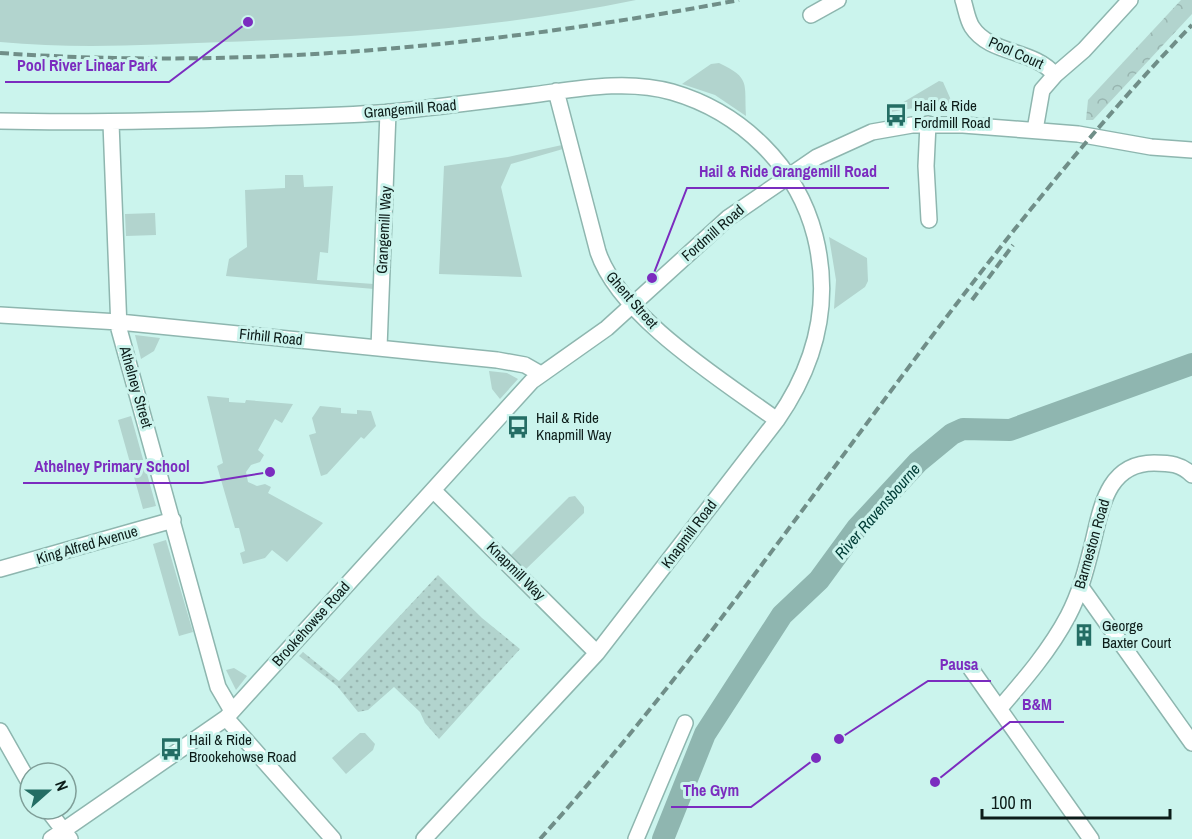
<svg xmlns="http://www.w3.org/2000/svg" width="1192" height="839" viewBox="0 0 1192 839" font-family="'Archivo Narrow',sans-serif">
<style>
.green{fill:#b2d4ce}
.forest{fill:url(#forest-crowns)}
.garden{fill:url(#garden-dots)}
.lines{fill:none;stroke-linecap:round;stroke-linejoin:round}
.river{stroke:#8fb6b0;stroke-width:22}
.minor-casing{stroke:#8eb6af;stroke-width:18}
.minor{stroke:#fff;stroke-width:15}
.rail{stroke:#708e88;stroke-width:4;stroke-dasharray:9 4.5;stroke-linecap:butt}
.labels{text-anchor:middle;stroke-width:6;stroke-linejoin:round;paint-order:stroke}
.street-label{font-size:15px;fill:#0c1c19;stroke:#cbf4ed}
.poi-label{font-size:15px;fill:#0c1c19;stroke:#cbf4ed;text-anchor:start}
.water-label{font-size:16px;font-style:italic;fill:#003c36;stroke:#cbf4ed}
.leader{fill:none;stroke:#7b2cbf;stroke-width:2}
.callout-dot{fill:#7b2cbf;stroke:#cbf4ed;stroke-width:2}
.callout-label{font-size:16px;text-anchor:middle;font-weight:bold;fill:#7b2cbf;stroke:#cbf4ed;stroke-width:6;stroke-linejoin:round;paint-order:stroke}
</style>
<defs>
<pattern id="forest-crowns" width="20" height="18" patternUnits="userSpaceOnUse" patternTransform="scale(1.5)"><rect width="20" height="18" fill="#b2d4ce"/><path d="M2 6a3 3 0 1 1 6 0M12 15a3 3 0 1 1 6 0" fill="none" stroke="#98b5b0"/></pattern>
<pattern id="garden-dots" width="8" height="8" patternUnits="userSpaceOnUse" patternTransform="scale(1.5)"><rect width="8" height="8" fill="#b2d4ce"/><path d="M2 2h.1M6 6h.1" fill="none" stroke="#98b5b0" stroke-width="1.8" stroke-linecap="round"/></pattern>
</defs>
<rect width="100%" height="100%" fill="#cbf4ed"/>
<!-- green -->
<path class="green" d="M 0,0 L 636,0 C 501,28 361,37 223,42 C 149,45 74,49 0,42 Z
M 719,63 C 751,78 744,83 746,116 L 715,95 L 682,84 L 711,64 Z
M 939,81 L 943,82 L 955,109 L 914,108 L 885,113 Z
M 562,145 L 563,149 L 511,164 L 501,187 L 522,277 L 439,274 L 444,166 L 508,157 Z
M 285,175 L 303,175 L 304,187 L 333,186 L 328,253 L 320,252 L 317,280 L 374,284 L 374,289 L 226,276 L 229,259 L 247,247 L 245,190 L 285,188 Z
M 155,213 L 156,235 L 126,236 L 125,214 Z
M 829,237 L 867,258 L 868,281 L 865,287 L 834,309 L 836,280 Z
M 135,335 L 160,338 L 154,351 L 141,359 Z
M 489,371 L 507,373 L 518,379 L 500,399 L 492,389 Z
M 207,396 L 229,398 L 229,402 L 245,403 L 246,400 L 293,404 L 282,423 L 275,419 L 258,450 L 264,455 L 260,462 L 251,465 L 246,472 L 248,482 L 257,486 L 265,484 L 271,487 L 268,493 L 323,523 L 287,562 L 272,550 L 265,558 L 243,564 L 240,553 L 245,551 L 239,528 L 235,528 L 217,466 L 223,463 Z
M 320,406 L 341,408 L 341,413 L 357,414 L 357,410 L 371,411 L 376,426 L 364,439 L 361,437 L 327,474 L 321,476 L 309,435 L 316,433 L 312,418 Z
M 131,416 L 156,506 L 143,509 L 118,420 Z
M 575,496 L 584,507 L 584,513 L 525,570 L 511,555 L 569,497 Z
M 166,540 L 193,632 L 179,636 L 153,544 Z
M 234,668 L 247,676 L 236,690 L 226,670 Z
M 360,733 L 365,733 L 375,744 L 373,750 L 346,774 L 332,758 Z"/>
<!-- forest -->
<path class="forest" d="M 1181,0 L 1192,0 L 1192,14 L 1093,120 L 1086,120 L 1088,100 Z"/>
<!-- garden -->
<path class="garden" d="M 438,575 L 482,618 L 520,649 L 439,739 L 425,723 L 420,712 L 394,687 L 368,710 L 358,712 L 337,686 L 299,656 L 303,652 L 339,681 Z"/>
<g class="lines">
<!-- river -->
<path class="river" d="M 663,839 L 705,734 L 782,615 L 819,580 L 857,528 L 918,462 L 952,434 L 963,429 L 1010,430 L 1192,364"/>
<!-- minor casing -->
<g class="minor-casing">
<path id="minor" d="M 963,0 C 966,9 967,19 972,27 C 990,55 1034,49 1055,75 L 1084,50 L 1130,0
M 811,15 L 838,0
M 556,91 L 598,252 C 620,317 722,380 777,420
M 0,121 C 85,123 170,121 256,118 C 301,116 346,116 391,112 C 438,107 485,101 532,95 C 577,89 627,79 672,92 C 741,112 797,166 815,236 C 832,304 816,364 777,420 L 597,653 L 424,839
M 111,123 L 119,329 L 218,687 L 232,711
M 928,124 L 926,166 L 929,220
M 1035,130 L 1042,90 L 1055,75
M 0,315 L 119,322 L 497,360 L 525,365 L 539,373
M 379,348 L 388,112
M 433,490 L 597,653
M 0,569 L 173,520
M 1081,587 L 1192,743
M 971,669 L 1091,839
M 1000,708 C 1025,679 1050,650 1068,616 C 1080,593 1086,570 1092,546 C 1101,510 1106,463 1154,463 C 1170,463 1181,464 1192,475
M 226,718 L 333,839
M 0,731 L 30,784
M 47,809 L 70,839
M 51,839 L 226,718 L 532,381 L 607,328 L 728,218 L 817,157 L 872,132 L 912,125 L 963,125 L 1078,134 L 1151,147 L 1192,150
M 636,839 L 685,723"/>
</g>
<!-- minor -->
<use href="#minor" class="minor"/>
<!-- rail -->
<path class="rail" d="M 0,53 C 247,70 496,46 739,0
M 972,300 L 1013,245
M 540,839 C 773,580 950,276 1192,25"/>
</g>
<!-- icons -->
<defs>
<g id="bus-bare" transform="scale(1.8)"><path d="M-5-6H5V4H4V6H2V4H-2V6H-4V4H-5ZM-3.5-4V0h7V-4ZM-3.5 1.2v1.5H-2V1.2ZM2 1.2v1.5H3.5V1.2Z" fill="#246d64" stroke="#cbf4ed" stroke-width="2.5" paint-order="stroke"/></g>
<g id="building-bare" transform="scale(1.8)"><path d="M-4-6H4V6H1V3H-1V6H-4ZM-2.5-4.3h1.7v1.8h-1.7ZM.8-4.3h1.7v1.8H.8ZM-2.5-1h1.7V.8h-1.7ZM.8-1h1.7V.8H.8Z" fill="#246d64" stroke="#cbf4ed" stroke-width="2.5" paint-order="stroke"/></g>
</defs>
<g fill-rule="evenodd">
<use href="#bus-bare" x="896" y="115"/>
<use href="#bus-bare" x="518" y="427"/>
<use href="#building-bare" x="1084" y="635"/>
<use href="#bus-bare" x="171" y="749"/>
</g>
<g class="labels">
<!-- street labels -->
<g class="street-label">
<text transform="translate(1016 53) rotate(24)" y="5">Pool Court</text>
<text transform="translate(410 109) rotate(-5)" y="5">Grangemill Road</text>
<text transform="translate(384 230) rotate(-87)" y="5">Grangemill Way</text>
<text transform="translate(713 233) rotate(-41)" y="5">Fordmill Road</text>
<text transform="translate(632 300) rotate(49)" y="5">Ghent Street</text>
<text transform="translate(271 337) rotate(6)" y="5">Firhill Road</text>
<text transform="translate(136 387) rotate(74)" y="5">Athelney Street</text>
<text transform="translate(689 534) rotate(-53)" y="5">Knapmill Road</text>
<text transform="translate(1092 544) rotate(-74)" y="5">Barmeston Road</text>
<text transform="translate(87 545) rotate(-16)" y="5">King Alfred Avenue</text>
<text transform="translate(516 571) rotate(45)" y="5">Knapmill Way</text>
<text transform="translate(311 624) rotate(-48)" y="5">Brookehowse Road</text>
</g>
<!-- poi labels -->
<g class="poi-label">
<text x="914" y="111">Hail &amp; Ride<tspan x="914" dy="17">Fordmill Road</tspan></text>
<text x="536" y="423">Hail &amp; Ride<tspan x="536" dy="17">Knapmill Way</tspan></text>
<text x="1102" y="631">George<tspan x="1102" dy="17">Baxter Court</tspan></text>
<text x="189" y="745">Hail &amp; Ride<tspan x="189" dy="17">Brookehowse Road</tspan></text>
</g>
<!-- water labels -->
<g class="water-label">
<text transform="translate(877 511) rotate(-49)" y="6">River Ravensbourne</text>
</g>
</g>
<!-- callouts -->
<path class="leader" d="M248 22L169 82H5M652 278L687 188H889M270 472L202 483H23M839 739L928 681H991M935 782L1010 722H1064M816 758L751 807H671"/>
<g class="callout-dot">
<circle cx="248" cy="22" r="6"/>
<circle cx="652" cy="278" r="6"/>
<circle cx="270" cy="472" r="6"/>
<circle cx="839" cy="739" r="6"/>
<circle cx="935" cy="782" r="6"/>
<circle cx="816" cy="758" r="6"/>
</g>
<g class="callout-label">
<text x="87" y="71">Pool River Linear Park</text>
<text x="788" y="177">Hail &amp; Ride Grangemill Road</text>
<text x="112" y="472">Athelney Primary School</text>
<text x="959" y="670">Pausa</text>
<text x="1037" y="710">B&amp;M</text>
<text x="711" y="796">The Gym</text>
</g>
<!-- north arrow -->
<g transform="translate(48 791) rotate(69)"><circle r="28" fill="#cbf4ed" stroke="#7f9e98" stroke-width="1.5"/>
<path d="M0-4.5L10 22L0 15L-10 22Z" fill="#246d64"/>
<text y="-9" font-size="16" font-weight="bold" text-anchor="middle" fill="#0c1c19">N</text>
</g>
<!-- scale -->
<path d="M982 809v9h188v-9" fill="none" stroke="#0c1c19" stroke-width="3"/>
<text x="991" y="809" font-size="18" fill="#0c1c19" stroke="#cbf4ed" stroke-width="4.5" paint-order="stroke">100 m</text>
</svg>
